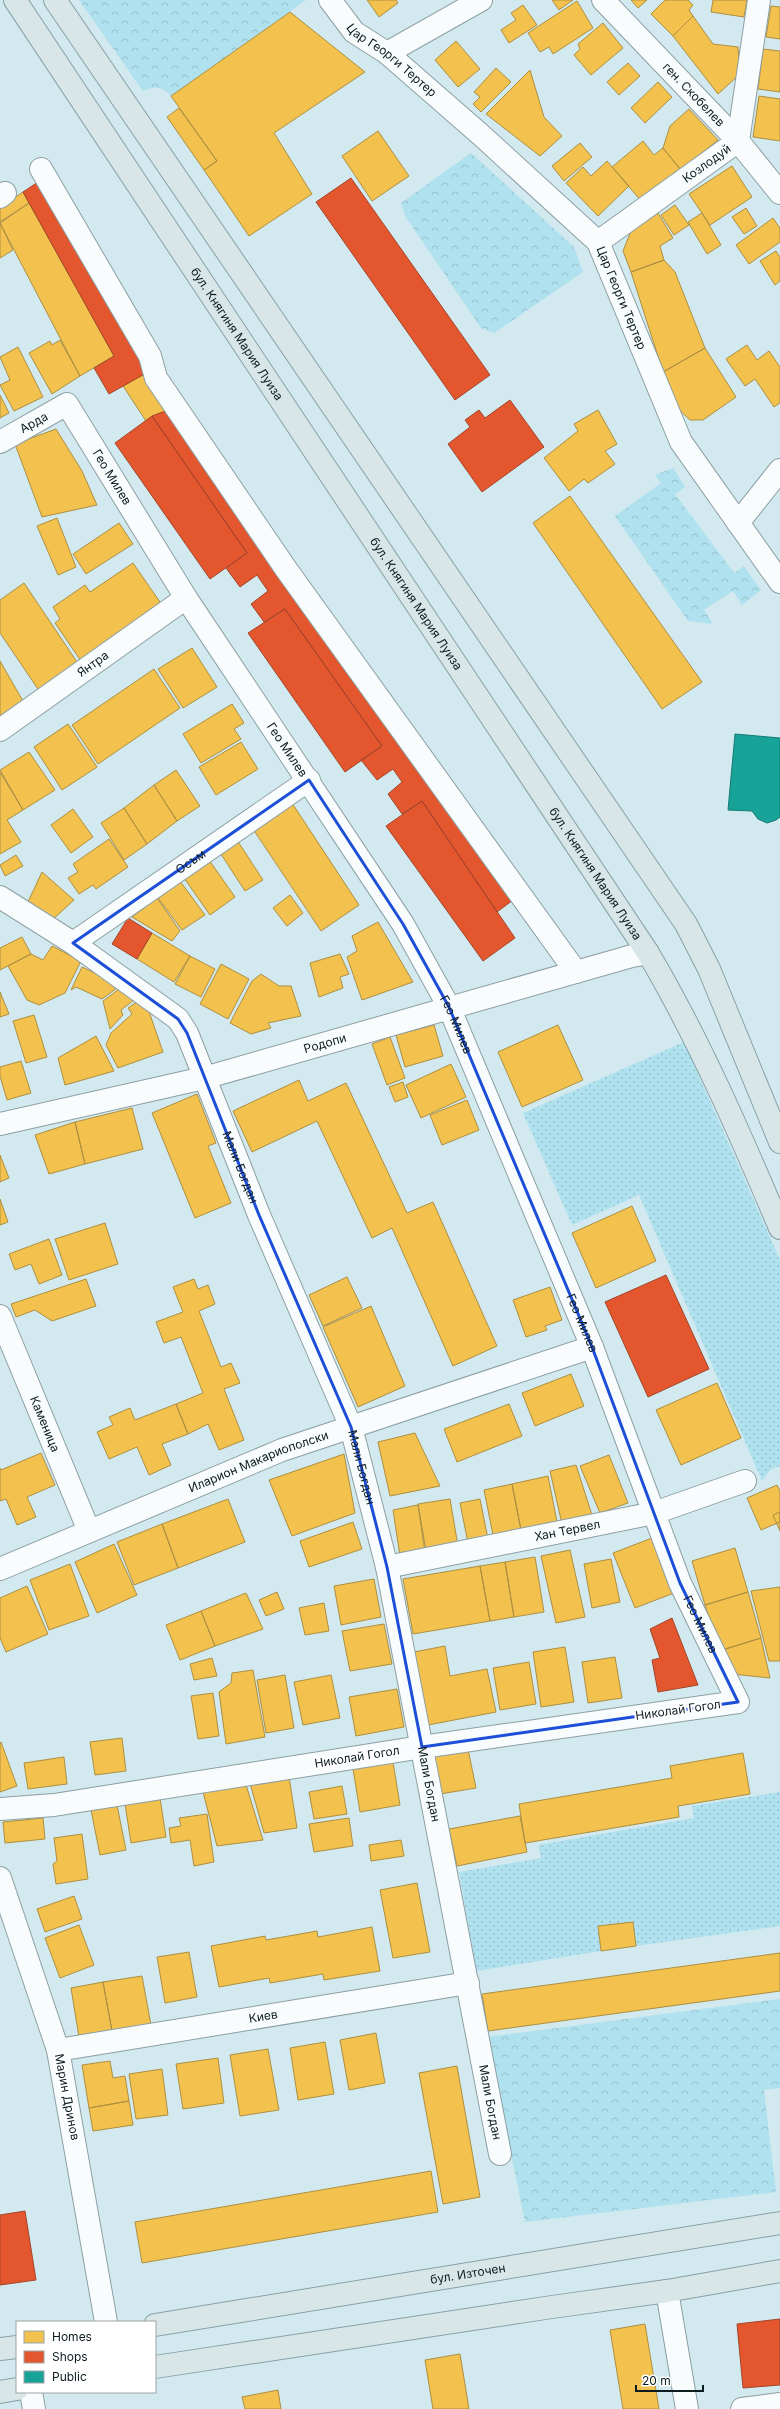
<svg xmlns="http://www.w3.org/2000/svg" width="780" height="2409" viewBox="0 0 780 2409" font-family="Inter,sans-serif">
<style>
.grass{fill:url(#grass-dots)}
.park{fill:url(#park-crowns)}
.homes{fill:#f2c14e;stroke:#ad8f40}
.shops{fill:#e4572e;stroke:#a3452a}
.public{fill:#17a398;stroke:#137a74}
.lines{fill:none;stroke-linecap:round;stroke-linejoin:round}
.minor-casing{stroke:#8d9fa4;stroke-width:24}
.major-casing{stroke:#86a1a8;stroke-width:24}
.minor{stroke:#f8fcfd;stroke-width:22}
.major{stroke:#d9e6e8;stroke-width:22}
.marked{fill:none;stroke:#1d4ed8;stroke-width:3;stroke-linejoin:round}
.labels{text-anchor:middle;stroke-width:4;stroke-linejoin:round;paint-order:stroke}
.street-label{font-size:12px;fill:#0b1b20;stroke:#fff}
</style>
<defs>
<pattern id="grass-dots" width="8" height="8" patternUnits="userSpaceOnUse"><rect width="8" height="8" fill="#b0e1ee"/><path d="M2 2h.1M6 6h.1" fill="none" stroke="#96c0cc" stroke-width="1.8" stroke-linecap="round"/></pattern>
<pattern id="park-crowns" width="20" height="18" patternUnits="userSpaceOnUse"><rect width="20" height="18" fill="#b0e1ee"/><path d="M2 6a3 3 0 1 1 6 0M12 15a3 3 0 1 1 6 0" fill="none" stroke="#96c0cc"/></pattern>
</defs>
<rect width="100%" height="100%" fill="#d2e9ef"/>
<!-- grass -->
<path class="grass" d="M 684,1042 L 780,1260 L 780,1466 L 771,1469 L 762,1481 L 639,1195 L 572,1225 L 523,1113 Z
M 780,1792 L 780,1926 L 636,1946 L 633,1922 L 598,1926 L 601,1951 L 476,1971 L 459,1872 L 541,1858 L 538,1845 L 694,1818 L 692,1806 Z"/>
<!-- park -->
<path class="park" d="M 79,0 L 306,0 L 171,96 C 162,86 155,86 143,91 Z
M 471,153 L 574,247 L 583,272 L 494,333 L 481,328 L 405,216 L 401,203 Z
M 673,468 L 685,487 L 675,494 L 734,573 L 744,566 L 761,590 L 742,605 L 733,591 L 704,610 L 713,624 L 688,621 L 615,516 L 661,483 L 655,475 Z
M 780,1999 L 780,2088 L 764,2090 L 776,2192 L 525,2222 L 487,2037 Z"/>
<!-- homes -->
<path class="homes" d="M 367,0 L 396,0 L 398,3 L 379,17 Z
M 552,0 L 573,0 L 559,10 Z
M 631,0 L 647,0 L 638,8 Z
M 665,0 L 688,0 L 693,5 L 689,10 L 693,16 L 673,36 L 651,14 Z
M 713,0 L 747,0 L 744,17 L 711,12 Z
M 577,1 L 593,28 L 553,54 L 549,47 L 540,52 L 528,33 Z
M 523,5 L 537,25 L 509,43 L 501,30 L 516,20 L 511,13 Z
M 771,6 L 780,7 L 780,39 L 766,37 Z
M 290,12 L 365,72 L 274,133 L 312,194 L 249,236 L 204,170 L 217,161 L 171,96 Z
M 693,16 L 713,44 L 738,47 L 740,74 L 718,94 L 673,36 Z
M 603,23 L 623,48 L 591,75 L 574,55 L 580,49 L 578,44 Z
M 456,41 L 480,69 L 458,87 L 435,60 Z
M 763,49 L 780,51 L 780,92 L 758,89 Z
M 628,63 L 640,76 L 619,95 L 607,82 Z
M 496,68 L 511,82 L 481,112 L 473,104 L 480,97 L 474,92 Z
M 530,70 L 544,117 L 562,136 L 540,156 L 486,114 Z
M 658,82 L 672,97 L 645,123 L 631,108 Z
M 759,96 L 780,99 L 780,141 L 753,137 Z
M 179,108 L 217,161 L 204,170 L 167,117 Z
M 689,109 L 718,140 L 681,170 L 663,148 L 670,126 Z
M 378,131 L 409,176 L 372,201 L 342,156 Z
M 643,141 L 654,155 L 663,148 L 681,170 L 642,202 L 612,167 Z
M 580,143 L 592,157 L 564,181 L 552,166 Z
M 607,161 L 629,186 L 598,216 L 566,183 L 583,167 L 591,176 Z
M 732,166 L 752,197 L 710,225 L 689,194 Z
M 23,192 L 29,203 L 0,222 L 0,207 Z
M 29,203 L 114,356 L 80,376 L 0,223 Z
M 675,205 L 689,225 L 674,235 L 661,215 Z
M 746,208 L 757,226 L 744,234 L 732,217 Z
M 658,213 L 673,238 L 660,246 L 664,260 L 631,272 L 623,251 L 631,231 Z
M 702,213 L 721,245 L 707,254 L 688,222 Z
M 773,218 L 780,228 L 780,242 L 749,264 L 736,245 Z
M 0,223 L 13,250 L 0,258 Z
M 776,251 L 780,257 L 780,281 L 775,285 L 760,261 Z
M 664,260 L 675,272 L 705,348 L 663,372 L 631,272 Z
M 60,340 L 80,376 L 52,394 L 29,353 L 50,341 L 52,345 Z
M 747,345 L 757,360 L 769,351 L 780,367 L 780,403 L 774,407 L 755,379 L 745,386 L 726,359 Z
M 18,347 L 43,397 L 14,411 L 0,385 L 10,380 L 0,357 Z
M 705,348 L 736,397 L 703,420 L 690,420 L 676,407 L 663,372 Z
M 148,372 L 168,410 L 146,421 L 123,386 Z
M 0,395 L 9,413 L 0,418 Z
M 598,410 L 617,444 L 605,451 L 615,464 L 588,483 L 584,479 L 569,491 L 544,458 L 578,431 L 574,424 Z
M 56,429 L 82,471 L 97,505 L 42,517 L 15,444 Z
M 570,496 L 702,682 L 662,709 L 533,523 Z
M 57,518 L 76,567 L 58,575 L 37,526 Z
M 119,523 L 133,544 L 86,574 L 73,554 Z
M 133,563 L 162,605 L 81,661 L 55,623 L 60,619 L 53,607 L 85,585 L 90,592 Z
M 24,583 L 79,665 L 40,692 L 0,633 L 0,600 Z
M 192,648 L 217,687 L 183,708 L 158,669 Z
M 0,661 L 27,708 L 0,723 Z
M 154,669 L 180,708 L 98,764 L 72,725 Z
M 232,704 L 244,723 L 234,729 L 241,739 L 201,763 L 183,734 Z
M 68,724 L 97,767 L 62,790 L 34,747 Z
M 241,742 L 258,769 L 216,795 L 199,767 Z
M 29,752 L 55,790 L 23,810 L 0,770 Z
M 176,770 L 200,806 L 177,821 L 154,785 Z
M 0,772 L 23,810 L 7,820 L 21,842 L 0,854 Z
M 154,785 L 177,821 L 147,844 L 124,808 Z
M 290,800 L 359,905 L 321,931 L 251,826 Z
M 124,808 L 147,844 L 124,860 L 101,823 Z
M 73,809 L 93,837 L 71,853 L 51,825 Z
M 109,839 L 128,867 L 96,889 L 93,885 L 79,894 L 68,878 L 78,872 L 73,864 Z
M 237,840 L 263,880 L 245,891 L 219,851 Z
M 16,855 L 23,866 L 5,876 L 0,865 Z
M 209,860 L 235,897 L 210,915 L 184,878 Z
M 42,872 L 74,900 L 50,922 L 27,904 Z
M 180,881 L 205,915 L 182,930 L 158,898 Z
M 290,895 L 303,913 L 287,926 L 273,908 Z
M 157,898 L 180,931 L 172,941 L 132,917 Z
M 378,922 L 413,982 L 362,1000 L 347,957 L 357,951 L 352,936 Z
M 152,933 L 190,956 L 174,982 L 137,959 Z
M 22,937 L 31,954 L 0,970 L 0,948 Z
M 52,946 L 81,961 L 65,993 L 39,1005 L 27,1000 L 8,966 L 31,954 L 43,960 Z
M 340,954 L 349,974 L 340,977 L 343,988 L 319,997 L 310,963 Z
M 190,956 L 215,969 L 201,997 L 175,984 Z
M 221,964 L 249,979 L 228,1019 L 200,1004 Z
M 82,967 L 121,985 L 102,999 L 76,987 L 71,990 Z
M 261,974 L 279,986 L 291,986 L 301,1016 L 268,1023 L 271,1028 L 251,1034 L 230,1023 L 252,981 Z
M 123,986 L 139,996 L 121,1010 L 123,1015 L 110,1029 L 103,1001 Z
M 0,992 L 9,1014 L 0,1017 Z
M 144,997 L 163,1052 L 118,1068 L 106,1045 L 111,1033 L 132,1014 L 128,1008 Z
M 34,1015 L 47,1057 L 26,1063 L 13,1021 Z
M 434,1025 L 443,1056 L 405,1067 L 396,1035 Z
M 558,1025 L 583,1080 L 522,1107 L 498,1052 Z
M 96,1036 L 114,1071 L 65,1085 L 58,1058 Z
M 390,1037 L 405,1078 L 387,1085 L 372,1044 Z
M 21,1061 L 31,1093 L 7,1100 L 0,1076 L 0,1067 Z
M 451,1064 L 466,1097 L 421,1118 L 406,1085 Z
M 299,1080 L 308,1101 L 346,1083 L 407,1213 L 433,1202 L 497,1346 L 453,1366 L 392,1228 L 372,1238 L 317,1121 L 252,1152 L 233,1111 Z
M 403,1082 L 408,1097 L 395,1102 L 389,1087 Z
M 197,1094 L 216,1143 L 208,1146 L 231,1203 L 195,1218 L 152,1113 Z
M 467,1100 L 479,1130 L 442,1145 L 430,1115 Z
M 132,1108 L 143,1149 L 85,1164 L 75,1122 Z
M 75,1122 L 85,1164 L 49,1174 L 35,1135 Z
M 0,1155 L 9,1178 L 0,1182 Z
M 0,1199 L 8,1222 L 0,1225 Z
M 632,1206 L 656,1261 L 596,1288 L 572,1233 Z
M 105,1223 L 118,1264 L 69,1280 L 55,1239 Z
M 49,1239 L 62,1275 L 39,1284 L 31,1264 L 15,1270 L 9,1254 Z
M 347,1277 L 362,1308 L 323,1326 L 309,1295 Z
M 86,1279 L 96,1306 L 52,1321 L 35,1310 L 16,1317 L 11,1304 Z
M 194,1279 L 198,1289 L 208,1285 L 215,1304 L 199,1311 L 221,1367 L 231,1363 L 240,1383 L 224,1389 L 244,1440 L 219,1450 L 208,1424 L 188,1434 L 176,1404 L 203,1393 L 181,1337 L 164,1343 L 156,1322 L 183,1312 L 173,1287 Z
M 550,1287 L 562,1320 L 545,1326 L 547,1330 L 526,1337 L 513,1300 Z
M 371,1306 L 405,1386 L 358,1407 L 323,1327 Z
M 571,1374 L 584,1406 L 535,1426 L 522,1393 Z
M 717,1383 L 741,1438 L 681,1465 L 656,1410 Z
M 176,1404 L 188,1434 L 162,1444 L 171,1465 L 149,1475 L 137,1447 L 109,1459 L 97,1432 L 113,1425 L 109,1417 L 130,1408 L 135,1420 Z
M 509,1404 L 522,1436 L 457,1462 L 444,1429 Z
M 415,1433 L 440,1486 L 390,1496 L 378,1442 Z
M 41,1453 L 55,1485 L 27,1497 L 36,1517 L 17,1525 L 6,1499 L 0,1501 L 0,1468 L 1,1470 Z
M 344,1454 L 355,1513 L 292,1536 L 269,1480 Z
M 609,1455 L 628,1503 L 600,1513 L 580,1466 Z
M 576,1465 L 592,1515 L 562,1524 L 550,1471 Z
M 548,1476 L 558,1527 L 522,1535 L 512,1484 Z
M 512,1484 L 522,1535 L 494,1540 L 484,1490 Z
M 777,1485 L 780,1491 L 780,1522 L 761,1530 L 747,1498 Z
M 228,1499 L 245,1542 L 178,1568 L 162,1524 Z
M 450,1499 L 458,1546 L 426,1551 L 418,1504 Z
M 480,1499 L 488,1539 L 468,1543 L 460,1503 Z
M 418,1505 L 425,1552 L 400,1556 L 393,1510 Z
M 780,1512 L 780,1531 L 773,1515 Z
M 353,1522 L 362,1549 L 309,1567 L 300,1541 Z
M 162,1524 L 178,1568 L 134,1585 L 117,1542 Z
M 652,1538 L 674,1593 L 635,1608 L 613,1553 Z
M 114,1544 L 137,1595 L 97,1613 L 75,1562 Z
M 735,1548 L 748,1592 L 705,1605 L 692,1561 Z
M 570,1550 L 585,1617 L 556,1623 L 541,1556 Z
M 535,1557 L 544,1612 L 514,1617 L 505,1562 Z
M 611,1559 L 620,1602 L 592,1608 L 584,1564 Z
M 505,1562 L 514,1617 L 490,1621 L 480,1566 Z
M 70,1564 L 89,1616 L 49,1630 L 30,1580 Z
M 480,1566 L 490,1621 L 413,1634 L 403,1579 Z
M 374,1579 L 381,1617 L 341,1625 L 334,1586 Z
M 27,1586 L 48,1634 L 6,1652 L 0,1638 L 0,1598 Z
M 780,1587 L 780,1661 L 769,1661 L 751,1591 Z
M 277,1592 L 284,1609 L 266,1616 L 259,1600 Z
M 748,1592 L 761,1638 L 719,1651 L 705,1605 Z
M 246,1593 L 263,1629 L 215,1646 L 201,1611 Z
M 324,1603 L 329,1631 L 305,1635 L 299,1608 Z
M 201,1611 L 215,1646 L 180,1660 L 166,1625 Z
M 384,1624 L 392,1664 L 350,1671 L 342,1631 Z
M 761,1638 L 770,1678 L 732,1674 L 719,1651 Z
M 445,1646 L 450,1676 L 487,1669 L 496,1712 L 428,1725 L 414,1652 Z
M 565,1647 L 574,1702 L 541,1707 L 533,1652 Z
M 615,1657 L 622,1698 L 588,1703 L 582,1662 Z
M 212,1658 L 217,1676 L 194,1680 L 190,1664 Z
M 529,1662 L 536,1704 L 500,1710 L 493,1668 Z
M 253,1670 L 265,1737 L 226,1744 L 219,1692 L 231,1683 L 232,1673 Z
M 285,1675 L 294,1728 L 266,1733 L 257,1680 Z
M 331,1675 L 340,1718 L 303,1725 L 294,1682 Z
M 397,1689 L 404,1727 L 356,1736 L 349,1697 Z
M 213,1693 L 219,1736 L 198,1739 L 191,1696 Z
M 122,1738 L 126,1771 L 95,1775 L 90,1742 Z
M 1,1742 L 17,1786 L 0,1792 L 0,1743 Z
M 468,1749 L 476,1788 L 440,1794 L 433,1756 Z
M 743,1753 L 750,1794 L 678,1806 L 679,1817 L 525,1843 L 519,1804 L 672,1778 L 670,1766 Z
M 64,1757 L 67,1784 L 28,1789 L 24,1763 Z
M 393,1762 L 400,1805 L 360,1812 L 353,1769 Z
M 289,1777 L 297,1828 L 264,1833 L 250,1783 Z
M 246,1785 L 263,1840 L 217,1846 L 203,1792 Z
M 342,1786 L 347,1814 L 314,1819 L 309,1792 Z
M 160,1798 L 166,1837 L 131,1843 L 125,1804 Z
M 117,1805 L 126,1850 L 100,1855 L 91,1810 Z
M 207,1814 L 214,1862 L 194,1866 L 190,1840 L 171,1843 L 169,1828 L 181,1826 L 179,1818 Z
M 520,1816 L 527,1852 L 457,1866 L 449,1829 Z
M 43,1818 L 45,1839 L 5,1843 L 3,1822 Z
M 349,1818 L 353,1846 L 314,1852 L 309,1824 Z
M 82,1834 L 88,1879 L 56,1884 L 53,1864 L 57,1861 L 54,1838 Z
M 401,1840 L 404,1856 L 371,1861 L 369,1845 Z
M 417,1883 L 430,1952 L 393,1958 L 380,1890 Z
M 74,1896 L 82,1919 L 45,1932 L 37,1909 Z
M 633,1922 L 636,1946 L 601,1951 L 598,1926 Z
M 79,1925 L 94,1965 L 60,1978 L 45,1938 Z
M 372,1927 L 380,1971 L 324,1980 L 323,1974 L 270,1983 L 269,1978 L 219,1987 L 211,1946 L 265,1936 L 266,1940 L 317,1931 L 318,1937 Z
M 189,1952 L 197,1997 L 165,2003 L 157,1957 Z
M 780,1953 L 780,1991 L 488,2031 L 482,1994 Z
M 142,1976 L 151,2025 L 112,2031 L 103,1982 Z
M 103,1982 L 112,2031 L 79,2037 L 71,1988 Z
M 376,2033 L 385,2083 L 349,2090 L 340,2040 Z
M 325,2042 L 334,2094 L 298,2100 L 290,2048 Z
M 268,2049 L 279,2110 L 240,2116 L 230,2055 Z
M 218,2058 L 224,2103 L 183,2109 L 176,2064 Z
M 110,2061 L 113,2078 L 125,2076 L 129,2101 L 89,2108 L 82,2065 Z
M 457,2066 L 480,2197 L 443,2204 L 419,2073 Z
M 162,2069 L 168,2115 L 136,2119 L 129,2074 Z
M 129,2101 L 133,2125 L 93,2131 L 89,2108 Z
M 431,2171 L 438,2212 L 142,2263 L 135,2222 Z
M 645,2324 L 659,2409 L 623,2409 L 610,2330 Z
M 460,2354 L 469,2409 L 433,2409 L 425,2360 Z
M 278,2390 L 281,2409 L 245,2409 L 242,2397 Z"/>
<!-- shops -->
<path class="shops" d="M 351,178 L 490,375 L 455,400 L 316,202 Z
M 38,182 L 148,372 L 109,394 L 94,368 L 114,356 L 23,192 Z
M 510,400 L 544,447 L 482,492 L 448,444 L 470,427 L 465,420 L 479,410 L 485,418 Z
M 168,410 L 513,900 L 497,912 L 422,801 L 402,814 L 388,794 L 402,782 L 393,769 L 377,780 L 361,760 L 382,746 L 285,609 L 264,622 L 251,604 L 268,591 L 257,575 L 240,587 L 226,568 L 247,553 L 152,416 Z
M 152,416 L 247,553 L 210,579 L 115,443 Z
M 285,609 L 382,746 L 345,772 L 248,633 Z
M 422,801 L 515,938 L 483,961 L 386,826 Z
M 128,918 L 152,933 L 137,959 L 112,944 Z
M 666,1275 L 709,1369 L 648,1397 L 605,1302 Z
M 672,1618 L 698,1685 L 658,1692 L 652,1660 L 660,1658 L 650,1629 Z
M 25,2211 L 36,2280 L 0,2285 L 0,2215 Z
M 780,2319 L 780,2385 L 743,2388 L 737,2324 Z"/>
<!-- public -->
<path class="public" d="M 735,734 L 780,738 L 780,817 L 776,820 L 767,823 L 758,819 L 752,811 L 728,810 Z"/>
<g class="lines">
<!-- minor casing -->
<g class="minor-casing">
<g id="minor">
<path id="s1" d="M 330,0 L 354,32 L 387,53 L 481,135 L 598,242 L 681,442 L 780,582"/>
<path id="s2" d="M 603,0 L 738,141 L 780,193"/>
<path d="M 387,53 L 481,0"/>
<path d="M 41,169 L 150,356 L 156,378 L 286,569 L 576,972"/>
<path d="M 0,197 L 5,193"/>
<path id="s3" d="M 598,242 L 738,141 L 759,0"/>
<path id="s4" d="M 0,442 L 67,404 L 186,598 L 403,924 L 449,1007 L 592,1347 L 680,1583 L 738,1702 L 422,1747 L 54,1805 L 0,1809"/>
<path d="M 738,523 L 780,470"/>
<path id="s5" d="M 0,730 L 186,598"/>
<path id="s6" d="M 0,897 L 73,943 L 178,1019 L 187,1033 L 259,1215 L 351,1427 L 387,1567 L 500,2154"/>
<path id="s7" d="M 73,943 L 309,780"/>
<path id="s8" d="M 0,1124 L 204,1078 L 632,956 L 648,953"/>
<path id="s9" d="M 0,1316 L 89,1531"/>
<path id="s10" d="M 387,1567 L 654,1513 L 745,1481"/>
<path id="s11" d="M 0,1569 L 282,1450 L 592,1347"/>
<path d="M 0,1878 L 58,2050 L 106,2322"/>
<path id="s12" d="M 58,2050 L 468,1983"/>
<path d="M 667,2291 L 687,2409"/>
<path d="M 31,2392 L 34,2409"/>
<path d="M 742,2409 L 780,2404"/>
</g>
</g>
<!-- major casing -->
<g class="major-casing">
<g id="major">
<path id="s13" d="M 15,0 L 648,953 C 700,1041 740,1134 780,1228"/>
<path d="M 55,0 L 686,924 L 709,969 L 780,1142"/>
<path id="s14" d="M 155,2325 L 780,2223"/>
<path d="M 0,2349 L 17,2347"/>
<path d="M 155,2367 L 552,2307 L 667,2291 L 780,2271"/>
<path d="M 0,2392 L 17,2389"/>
</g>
</g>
<!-- minor -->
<use href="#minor" class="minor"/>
<!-- major -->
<use href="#major" class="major"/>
</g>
<!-- marked area -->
<path class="marked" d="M 309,780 L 403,924 L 449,1007 L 592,1347 L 680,1583 L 738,1702 L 422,1747 L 387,1567 L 351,1427 L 259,1215 L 187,1033 L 178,1019 L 73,943 Z"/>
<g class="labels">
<!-- street labels -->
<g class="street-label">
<text dy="4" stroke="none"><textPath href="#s1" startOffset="87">Цар Георги Тертер</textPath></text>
<text dy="4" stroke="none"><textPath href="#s2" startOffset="131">ген. Скобелев</textPath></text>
<text dy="4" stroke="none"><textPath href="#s3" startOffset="134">Козлодуй</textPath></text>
<text dy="4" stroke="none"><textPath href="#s1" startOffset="423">Цар Георги Тертер</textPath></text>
<text dy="4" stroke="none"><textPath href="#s13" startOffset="401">бул. Княгиня Мария Луиза</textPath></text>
<text dy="4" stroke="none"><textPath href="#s4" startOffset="39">Арда</textPath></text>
<text dy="4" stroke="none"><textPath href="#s4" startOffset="163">Гео Милев</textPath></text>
<text dy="4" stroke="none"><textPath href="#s13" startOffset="725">бул. Княгиня Мария Луиза</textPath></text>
<text dy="4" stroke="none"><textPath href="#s5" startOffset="114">Янтра</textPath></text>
<text dy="4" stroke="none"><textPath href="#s4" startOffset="487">Гео Милев</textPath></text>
<text dy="4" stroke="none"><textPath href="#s7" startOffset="143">Осъм</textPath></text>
<text dy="4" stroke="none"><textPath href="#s13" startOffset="1049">бул. Княгиня Мария Луиза</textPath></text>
<text dy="4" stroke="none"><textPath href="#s4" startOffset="810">Гео Милев</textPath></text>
<text dy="4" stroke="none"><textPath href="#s8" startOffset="335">Родопи</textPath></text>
<text dy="4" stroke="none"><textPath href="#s6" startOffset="377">Мали Богдан</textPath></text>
<text dy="4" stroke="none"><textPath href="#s4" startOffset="1134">Гео Милев</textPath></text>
<text dy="4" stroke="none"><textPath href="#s9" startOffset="117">Каменица</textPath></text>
<text dy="4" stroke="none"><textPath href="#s11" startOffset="280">Иларион Макариополски</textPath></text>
<text dy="4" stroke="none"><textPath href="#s6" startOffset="701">Мали Богдан</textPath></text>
<text dy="4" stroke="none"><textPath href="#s10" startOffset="184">Хан Тервел</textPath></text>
<text dy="4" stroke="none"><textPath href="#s4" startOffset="1458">Гео Милев</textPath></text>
<text transform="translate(678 1710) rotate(-8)" y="4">Николай Гогол</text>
<text transform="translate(357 1757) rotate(-9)" y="4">Николай Гогол</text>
<text dy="4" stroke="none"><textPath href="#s6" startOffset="1025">Мали Богдан</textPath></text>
<text dy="4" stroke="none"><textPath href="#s12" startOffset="208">Киев</textPath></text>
<text transform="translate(67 2097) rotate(79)" y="4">Марин Дринов</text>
<text dy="4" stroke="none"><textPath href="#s6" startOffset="1349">Мали Богдан</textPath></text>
<text dy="4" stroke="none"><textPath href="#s14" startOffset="317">бул. Източен</textPath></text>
</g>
</g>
<!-- legend -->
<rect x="16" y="2321" width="140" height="72" fill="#ffffff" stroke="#9da4a6"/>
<rect x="24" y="2331" width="20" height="12" fill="#f2c14e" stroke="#9da4a6"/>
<text x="52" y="2341" font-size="12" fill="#0b1b20">Homes</text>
<rect x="24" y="2351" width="20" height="12" fill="#e4572e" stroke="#9da4a6"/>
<text x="52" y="2361" font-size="12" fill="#0b1b20">Shops</text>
<rect x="24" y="2371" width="20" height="12" fill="#17a398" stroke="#9da4a6"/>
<text x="52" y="2381" font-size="12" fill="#0b1b20">Public</text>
<!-- scale -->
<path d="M636 2385v6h67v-6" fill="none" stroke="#0b1b20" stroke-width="2"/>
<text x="642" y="2385" font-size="12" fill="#0b1b20" stroke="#ffffff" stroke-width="3" paint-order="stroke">20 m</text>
</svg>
